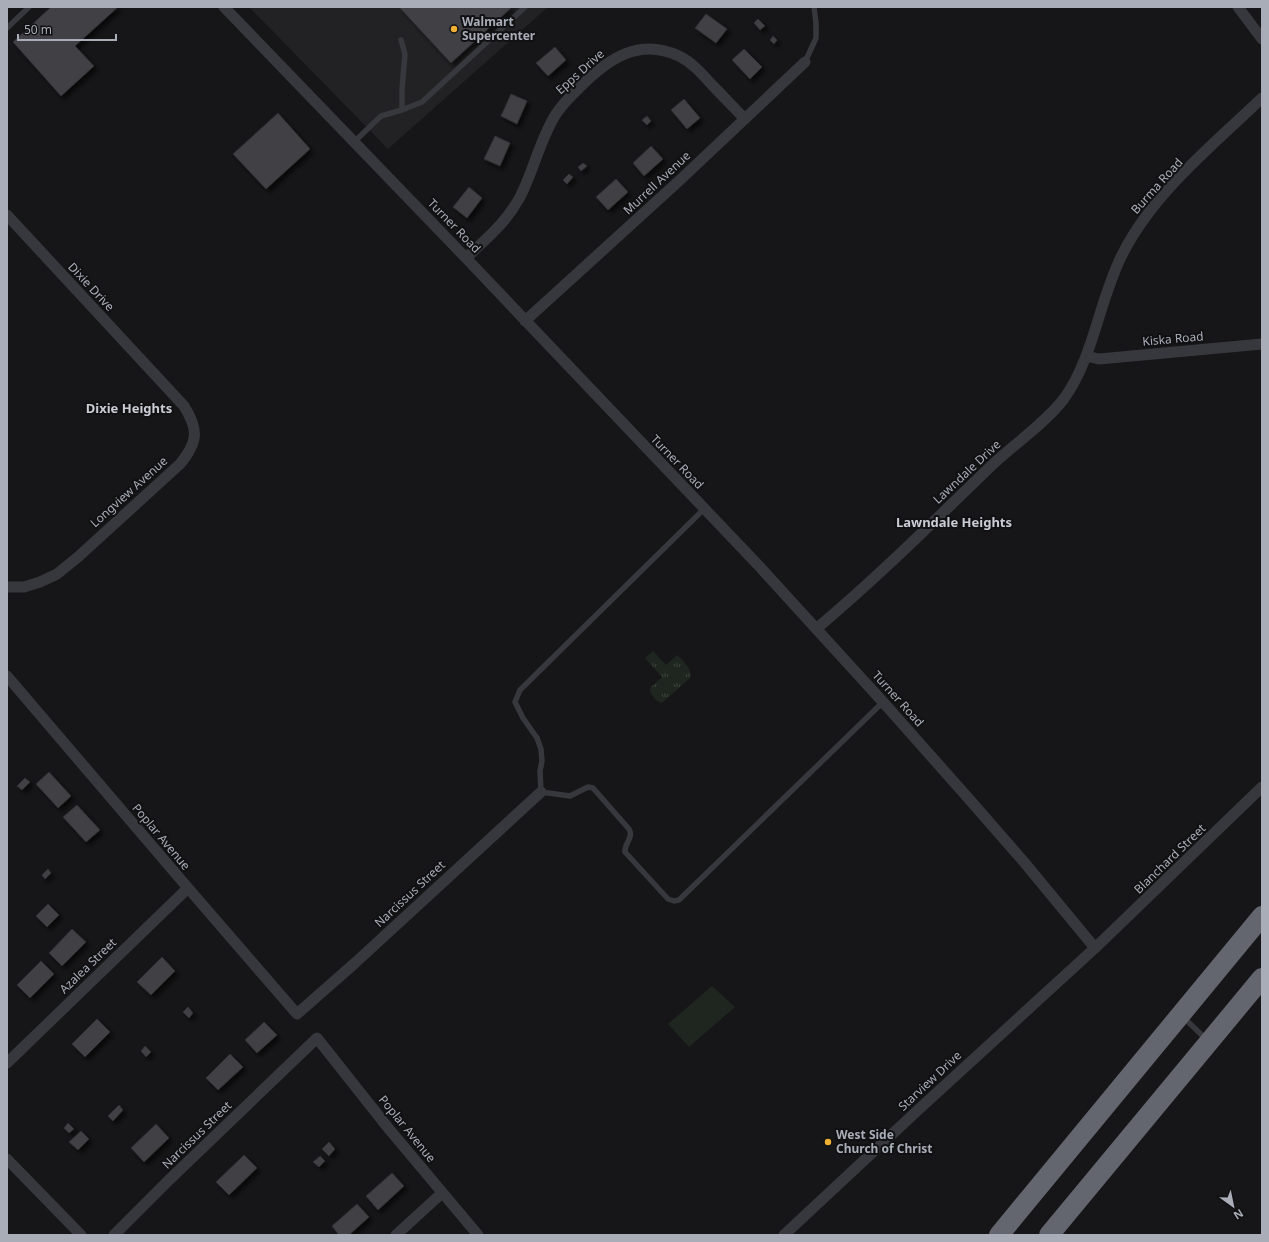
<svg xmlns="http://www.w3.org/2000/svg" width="1269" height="1242" viewBox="0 0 1269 1242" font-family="'Noto Sans',sans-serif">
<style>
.built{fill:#222225}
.grass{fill:url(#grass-tufts)}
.pitch{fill:#1e261f}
.building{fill:#404145;stroke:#303034;filter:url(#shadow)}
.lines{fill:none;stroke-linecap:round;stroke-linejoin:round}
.service{stroke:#37383d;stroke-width:5.5}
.minor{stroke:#37383d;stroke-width:11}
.motorway{stroke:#63666e;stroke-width:20}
.poi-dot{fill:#f2b134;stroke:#111113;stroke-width:1.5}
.labels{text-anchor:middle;stroke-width:4;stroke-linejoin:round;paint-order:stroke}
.poi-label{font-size:12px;font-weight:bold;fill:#a8adb8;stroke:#111113;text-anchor:start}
.street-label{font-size:12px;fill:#a8adb8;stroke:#111113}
.neighbourhood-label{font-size:13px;font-weight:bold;fill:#c9ccd4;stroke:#111113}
</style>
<defs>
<pattern id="grass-tufts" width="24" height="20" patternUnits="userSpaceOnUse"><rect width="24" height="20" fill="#1e261f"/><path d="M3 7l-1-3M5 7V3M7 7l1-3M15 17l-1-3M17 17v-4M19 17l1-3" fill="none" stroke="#3c433d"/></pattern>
<filter id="shadow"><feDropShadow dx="3.5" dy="3.5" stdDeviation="2" flood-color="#0009"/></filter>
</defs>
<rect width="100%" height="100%" fill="#161618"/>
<!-- built -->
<path class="built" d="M 249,7 L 548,7 L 388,149 Z"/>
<!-- grass -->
<path class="grass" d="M 653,651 L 666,665 L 677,655 C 683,661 693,669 690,678 L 662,703 C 656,701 649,694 650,688 L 662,677 L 645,658 Z"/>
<!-- pitch -->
<path class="pitch" d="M 712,986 L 735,1007 L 689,1047 L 668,1024 Z"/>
<!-- building -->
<path class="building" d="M 51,7 L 118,7 L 75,46 L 94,66 L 61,96 L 13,42 Z
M 399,7 L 512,7 L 451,63 Z
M 706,14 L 727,29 L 716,43 L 695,28 Z
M 758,19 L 765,26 L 760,30 L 754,23 Z
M 773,36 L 777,40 L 774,44 L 770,40 Z
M 555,47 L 566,60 L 548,76 L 536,63 Z
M 744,49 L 762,67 L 750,79 L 732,60 Z
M 511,94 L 527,101 L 517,124 L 501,116 Z
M 684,99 L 700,118 L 687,129 L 671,110 Z
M 278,113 L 310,149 L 266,189 L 233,154 Z
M 647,116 L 651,121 L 647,125 L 642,120 Z
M 495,136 L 510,143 L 500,166 L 484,159 Z
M 651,146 L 663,159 L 644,176 L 633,163 Z
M 583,163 L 587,166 L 581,171 L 578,167 Z
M 569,174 L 573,177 L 567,184 L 563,180 Z
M 616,179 L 628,192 L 608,210 L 596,197 Z
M 469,187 L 482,198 L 467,218 L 453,207 Z
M 49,772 L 71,796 L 58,808 L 36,784 Z
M 25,778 L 30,782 L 22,790 L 17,786 Z
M 77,805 L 100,830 L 86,842 L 63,817 Z
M 48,869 L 51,873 L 45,879 L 42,875 Z
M 48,904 L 59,915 L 47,927 L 36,916 Z
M 72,929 L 86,942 L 62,966 L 49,953 Z
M 162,957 L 175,971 L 151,995 L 137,982 Z
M 41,961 L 54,974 L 30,998 L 17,985 Z
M 188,1007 L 193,1013 L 189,1018 L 183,1012 Z
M 97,1019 L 110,1032 L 85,1057 L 72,1044 Z
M 264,1022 L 277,1035 L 257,1053 L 245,1040 Z
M 145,1046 L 151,1052 L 146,1057 L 141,1051 Z
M 230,1054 L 243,1067 L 218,1090 L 206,1078 Z
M 119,1105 L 123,1110 L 113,1121 L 108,1116 Z
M 68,1123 L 74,1129 L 69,1133 L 64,1128 Z
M 156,1124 L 169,1138 L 144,1162 L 131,1148 Z
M 81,1131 L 89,1139 L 78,1150 L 69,1142 Z
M 329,1142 L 335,1149 L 329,1156 L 322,1149 Z
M 244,1155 L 257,1168 L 229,1195 L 216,1182 Z
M 320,1156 L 325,1161 L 319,1167 L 313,1162 Z
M 392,1173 L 404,1186 L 378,1210 L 366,1196 Z
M 357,1204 L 369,1217 L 349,1235 L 339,1235 L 332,1226 Z"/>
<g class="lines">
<!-- service -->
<path class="service" d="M 7,28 L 29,7
M 401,40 L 405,54 L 402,89 L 402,110
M 805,62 L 816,38 L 816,23 L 814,7
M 354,142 L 381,116 L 402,110 L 422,102 L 525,7
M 704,509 L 520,690 L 515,702 L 523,718 L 537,738 L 541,749 L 542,761 L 540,771 L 541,792 L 570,796 L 588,787 L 593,788 L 629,829 C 634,838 624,843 625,852 L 668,899 L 674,901 L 679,900 L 883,702
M 1183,1017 L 1207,1040"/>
<!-- minor -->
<path class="minor" d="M 224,7 L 466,258 L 759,566 L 883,702 L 969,799 L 1024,862 L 1095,948
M 1238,7 L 1262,39
M 7,215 L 184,406 C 199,430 198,442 180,464 L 78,557 L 57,574 L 40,582 L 24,587 L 7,587
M 466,258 C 487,238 506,223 520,197 C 534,170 540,139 556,114 C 563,103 572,95 580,87 C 608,59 639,37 679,56 C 693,63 703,75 713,86 C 724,97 734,108 745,119
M 525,321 L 680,180 L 805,62
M 1086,356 L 1099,359 L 1262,344
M 816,629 C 877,578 933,522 990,467 C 1013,445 1043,425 1063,400 C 1094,358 1099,299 1123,253 C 1154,192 1213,145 1262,98
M 7,676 L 188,888 L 297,1014 L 355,963 L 541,792
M 7,1063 L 188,888
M 7,1159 L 81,1235
M 114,1235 L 169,1180 L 317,1038 L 389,1129 L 478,1235
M 396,1235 L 442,1193
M 784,1235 L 918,1110 L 1095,948 L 1262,787"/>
<!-- motorway -->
<path class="motorway" d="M 999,1235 L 1262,916
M 1049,1235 L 1262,978"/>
</g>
<!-- markers -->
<g class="poi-dot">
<circle cx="454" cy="29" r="4"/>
<circle cx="828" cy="1142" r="4"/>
</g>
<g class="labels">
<!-- poi labels -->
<g class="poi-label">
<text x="462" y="26">Walmart<tspan x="462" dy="14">Supercenter</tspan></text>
<text x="836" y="1139">West Side<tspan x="836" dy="14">Church of Christ</tspan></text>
</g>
<!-- street labels -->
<g class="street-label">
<text transform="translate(580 72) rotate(-42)" y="4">Epps Drive</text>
<text transform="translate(657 183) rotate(-43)" y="4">Murrell Avenue</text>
<text transform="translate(1157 186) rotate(-48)" y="4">Burma Road</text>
<text transform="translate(454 226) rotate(46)" y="4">Turner Road</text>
<text transform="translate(91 287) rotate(47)" y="4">Dixie Drive</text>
<text transform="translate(1173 339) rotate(-5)" y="4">Kiska Road</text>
<text transform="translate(677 462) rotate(46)" y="4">Turner Road</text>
<text transform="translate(967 472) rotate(-43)" y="4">Lawndale Drive</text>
<text transform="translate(129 492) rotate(-42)" y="4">Longview Avenue</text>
<text transform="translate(898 699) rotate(48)" y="4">Turner Road</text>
<text transform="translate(161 837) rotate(50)" y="4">Poplar Avenue</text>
<text transform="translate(1170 859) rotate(-44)" y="4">Blanchard Street</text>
<text transform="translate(410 894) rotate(-43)" y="4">Narcissus Street</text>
<text transform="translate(88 966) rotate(-44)" y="4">Azalea Street</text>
<text transform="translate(930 1081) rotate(-43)" y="4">Starview Drive</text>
<text transform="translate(407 1129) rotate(51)" y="4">Poplar Avenue</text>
<text transform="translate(197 1135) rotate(-44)" y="4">Narcissus Street</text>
</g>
<!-- neighbourhood labels -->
<g class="neighbourhood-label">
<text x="129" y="413">Dixie Heights</text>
<text x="954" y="527">Lawndale Heights</text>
</g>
</g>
<!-- border -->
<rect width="1269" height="1242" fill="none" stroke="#a8adb8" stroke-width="16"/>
<!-- north arrow -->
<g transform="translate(1233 1206) rotate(147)" stroke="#111113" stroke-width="3" paint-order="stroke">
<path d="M0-3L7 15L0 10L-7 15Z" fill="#a8adb8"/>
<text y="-6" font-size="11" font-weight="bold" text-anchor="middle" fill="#a8adb8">N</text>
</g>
<!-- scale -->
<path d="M18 34v6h98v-6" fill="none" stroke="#a8adb8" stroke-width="2"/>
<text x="24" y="34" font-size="12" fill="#a8adb8" stroke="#111113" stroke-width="3" paint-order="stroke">50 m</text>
</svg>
